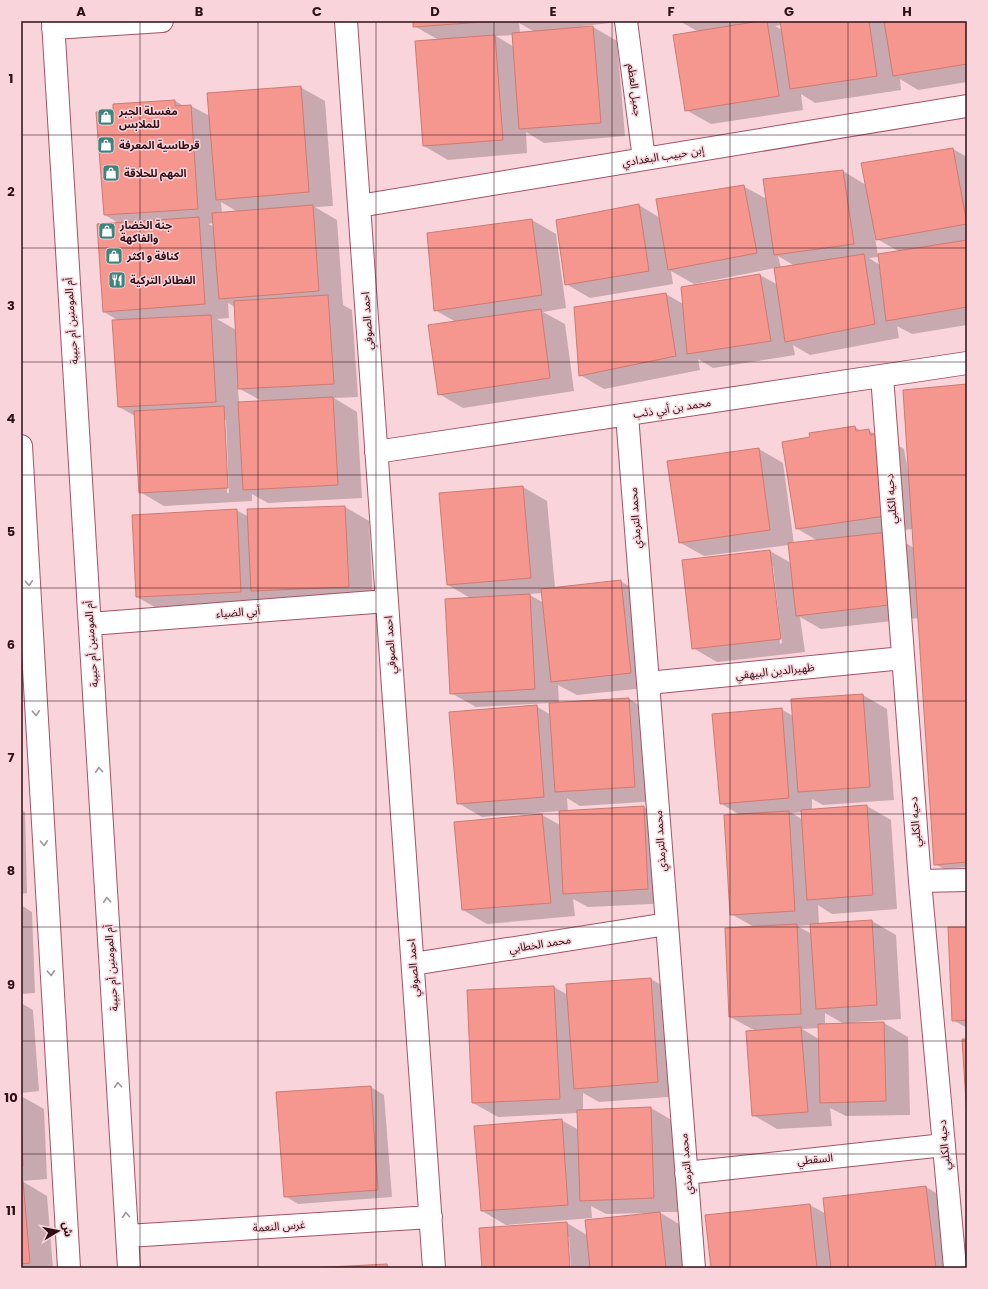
<svg xmlns="http://www.w3.org/2000/svg" width="988" height="1289" viewBox="0 0 988 1289" font-family="Poppins,'Noto Sans Arabic',sans-serif">
<style>
.shadow{fill:#0003;fill-rule:evenodd}
.building{fill:#f5978e;stroke:#cd7a72}
.lines{fill:none;stroke-linecap:round;stroke-linejoin:round}
.minor-casing{stroke:#a35467;stroke-width:24}
.minor{stroke:#fff;stroke-width:22}
.oneway{stroke:#a19397}
.grid{fill:none;stroke:#2e0f17;stroke-width:1;stroke-opacity:0.55}
.labels{text-anchor:middle;stroke-width:3;stroke-linejoin:round;paint-order:stroke}
.street-label{font-size:11px;fill:#2e0f17;stroke:#f9d4db}
.poi-label{font-size:11px;font-weight:bold;fill:#2e0f17;stroke:#f9d4db;text-anchor:start}
.neatline{fill:none;stroke:#2e0f17;stroke-width:1.5}
.grid-label{font-size:13px;text-anchor:middle;font-weight:bold;fill:#2e0f17}
</style>
<rect width="100%" height="100%" fill="#f9d4db"/>
<!-- shadow -->
<path class="shadow" d="M 414,21 L 619,21 L 619,22 L 583,26 L 583,28 L 593,27 L 617,41 L 625,136 L 544,143 L 526,132 L 527,153 L 448,160 L 424,146 L 439,40 L 414,26 ZM 519,23 L 535,32 L 520,33 ZM 513,35 L 514,47 L 496,36 Z
M 683,21 L 967,21 L 967,82 L 918,90 L 900,79 L 901,90 L 815,103 L 801,94 L 803,110 L 711,124 L 686,110 L 699,32 L 683,23 ZM 782,25 L 782,30 L 775,26 Z
M 300,87 L 325,101 L 333,206 L 315,207 L 337,220 L 343,305 L 352,310 L 358,397 L 334,398 L 357,412 L 362,498 L 268,503 L 252,494 L 252,501 L 164,506 L 140,492 L 135,416 L 119,407 L 119,321 L 104,312 L 120,224 L 105,215 L 114,112 L 175,101 L 184,106 L 191,106 L 210,116 ZM 221,202 L 238,212 L 222,213 ZM 214,223 L 215,227 L 208,224 ZM 228,303 L 235,307 L 236,330 L 217,319 L 229,318 ZM 238,388 L 262,401 L 239,403 ZM 224,420 L 226,420 L 229,493 L 227,493 Z
M 953,149 L 967,157 L 967,325 L 912,334 L 897,326 L 899,338 L 810,355 L 793,345 L 795,355 L 713,368 L 698,359 L 700,370 L 604,389 L 580,375 L 666,294 L 683,304 L 760,275 L 778,285 L 775,268 L 694,284 L 671,271 L 673,284 L 590,298 L 566,284 L 639,205 L 660,218 L 743,186 L 767,199 L 843,171 L 866,185 ZM 874,232 L 876,232 L 877,239 L 900,252 L 878,255 ZM 778,256 L 795,266 L 781,268 ZM 879,257 L 880,265 L 869,258 Z
M 532,220 L 556,234 L 566,308 L 543,312 L 565,324 L 574,391 L 463,408 L 439,394 L 456,322 L 435,310 Z
M 967,385 L 967,867 L 944,869 L 935,864 L 919,618 L 821,629 L 800,617 L 805,652 L 717,662 L 693,648 L 770,551 L 791,563 L 789,545 L 704,556 L 679,542 L 759,449 L 783,463 L 794,544 L 818,541 L 796,528 L 811,438 L 855,427 L 861,431 L 868,430 L 877,435 L 880,434 L 904,449 L 908,471 L 909,471 ZM 913,529 L 914,548 L 887,532 ZM 771,566 L 773,566 L 782,643 L 780,644 Z
M 523,487 L 547,501 L 555,588 L 620,581 L 645,595 L 655,687 L 577,695 L 558,685 L 559,703 L 629,699 L 653,713 L 659,801 L 580,806 L 567,798 L 568,812 L 644,807 L 668,821 L 672,903 L 588,907 L 573,899 L 575,916 L 487,924 L 463,910 L 455,823 L 542,815 L 560,825 L 560,811 L 482,817 L 458,803 L 536,706 L 551,715 L 550,703 L 476,707 L 451,693 L 472,599 L 448,585 ZM 543,593 L 544,603 L 528,594 Z
M 345,507 L 369,521 L 373,601 L 276,604 L 265,598 L 265,605 L 162,611 L 137,597 L 236,510 L 249,517 Z
M 863,695 L 887,709 L 894,800 L 823,805 L 812,799 L 812,810 L 867,806 L 891,820 L 897,909 L 832,914 L 818,905 L 819,924 L 872,921 L 896,935 L 901,1019 L 855,1022 L 856,1024 L 884,1023 L 908,1037 L 910,1115 L 846,1116 L 830,1108 L 832,1126 L 777,1129 L 753,1115 L 756,1031 L 730,1017 L 754,927 L 731,914 L 740,815 L 720,803 L 781,709 L 793,716 ZM 802,812 L 803,820 L 792,813 ZM 811,925 L 812,934 L 797,926 ZM 825,1013 L 844,1024 L 825,1024 ZM 819,1028 L 819,1039 L 802,1029 Z
M 21,763 L 22,780 L 21,780 Z
M 21,810 L 25,812 L 27,893 L 21,894 Z
M 21,905 L 32,912 L 35,993 L 21,994 Z
M 967,928 L 967,1028 L 953,1020 Z
M 651,979 L 675,993 L 682,1096 L 599,1102 L 583,1093 L 583,1111 L 651,1108 L 675,1122 L 678,1212 L 659,1212 L 684,1227 L 689,1268 L 571,1268 L 569,1237 L 567,1237 L 569,1268 L 483,1268 L 567,1223 L 587,1235 L 644,1215 L 644,1213 L 606,1214 L 591,1206 L 592,1218 L 506,1225 L 482,1211 L 561,1120 L 579,1130 L 578,1113 L 498,1117 L 473,1103 L 554,987 L 568,995 Z
M 21,1003 L 33,1010 L 39,1091 L 21,1093 Z
M 371,1087 L 384,1095 L 392,1197 L 298,1204 L 285,1196 Z
M 21,1096 L 44,1109 L 47,1179 L 22,1181 L 47,1196 L 53,1268 L 21,1268 Z
M 926,1187 L 950,1201 L 958,1268 L 712,1268 L 810,1205 L 826,1214 Z"/>
<!-- building -->
<path class="building" d="M 413,21 L 496,21 L 413,27 Z
M 760,21 L 767,21 L 779,96 L 685,111 L 673,35 Z
M 780,21 L 869,21 L 877,76 L 790,89 Z
M 884,21 L 967,21 L 967,64 L 893,76 Z
M 593,26 L 601,123 L 519,129 L 512,33 Z
M 495,35 L 503,140 L 423,146 L 415,41 Z
M 301,86 L 309,192 L 216,200 L 207,93 Z
M 175,100 L 175,106 L 191,105 L 198,209 L 104,215 L 96,112 L 113,111 L 113,104 Z
M 953,148 L 967,224 L 876,240 L 861,163 Z
M 843,170 L 854,244 L 774,255 L 763,179 Z
M 744,185 L 757,253 L 668,270 L 656,199 Z
M 639,204 L 649,271 L 565,285 L 556,220 Z
M 313,205 L 319,291 L 219,299 L 212,213 Z
M 199,217 L 205,304 L 103,312 L 97,224 Z
M 532,219 L 542,295 L 434,311 L 427,233 Z
M 967,240 L 967,307 L 886,321 L 878,254 Z
M 864,254 L 875,324 L 785,342 L 774,268 Z
M 760,274 L 771,341 L 687,354 L 681,287 Z
M 666,293 L 676,356 L 579,376 L 574,307 Z
M 328,295 L 334,384 L 238,389 L 234,301 Z
M 541,309 L 550,378 L 438,395 L 428,325 Z
M 211,315 L 216,402 L 118,407 L 112,320 Z
M 967,384 L 967,862 L 934,865 L 903,390 Z
M 333,397 L 338,485 L 243,490 L 238,402 Z
M 224,406 L 228,488 L 139,493 L 134,411 Z
M 855,426 L 856,431 L 869,429 L 870,435 L 880,433 L 892,515 L 796,529 L 782,442 L 810,437 L 809,433 Z
M 759,448 L 770,530 L 679,543 L 667,461 Z
M 523,486 L 531,578 L 447,585 L 439,493 Z
M 345,506 L 349,587 L 251,591 L 247,509 Z
M 237,509 L 241,592 L 136,597 L 132,515 Z
M 889,532 L 897,604 L 796,616 L 788,543 Z
M 770,550 L 781,639 L 692,649 L 682,560 Z
M 621,580 L 631,673 L 551,682 L 541,589 Z
M 530,594 L 535,689 L 450,694 L 445,599 Z
M 863,694 L 870,787 L 798,792 L 791,699 Z
M 629,698 L 635,787 L 555,792 L 549,703 Z
M 537,705 L 544,797 L 457,804 L 449,712 Z
M 782,708 L 789,798 L 720,804 L 712,714 Z
M 867,805 L 873,895 L 807,900 L 801,810 Z
M 644,806 L 648,889 L 563,894 L 559,811 Z
M 789,811 L 795,911 L 730,915 L 724,815 Z
M 542,814 L 551,903 L 462,910 L 454,822 Z
M 872,920 L 877,1005 L 816,1009 L 810,924 Z
M 797,924 L 801,1014 L 729,1017 L 725,928 Z
M 948,927 L 967,927 L 967,1020 L 952,1021 Z
M 651,978 L 658,1082 L 574,1089 L 566,984 Z
M 554,986 L 560,1099 L 472,1103 L 467,990 Z
M 884,1022 L 886,1101 L 820,1103 L 818,1024 Z
M 801,1027 L 808,1112 L 752,1116 L 746,1031 Z
M 962,1039 L 967,1039 L 967,1117 Z
M 371,1086 L 378,1190 L 284,1197 L 276,1092 Z
M 651,1107 L 654,1198 L 580,1201 L 577,1110 Z
M 21,1118 L 23,1166 L 21,1166 Z
M 562,1119 L 568,1205 L 481,1211 L 474,1126 Z
M 21,1181 L 23,1181 L 30,1263 L 21,1264 Z
M 926,1186 L 936,1268 L 831,1268 L 823,1198 Z
M 810,1204 L 817,1268 L 711,1268 L 705,1215 Z
M 660,1212 L 666,1268 L 590,1268 L 585,1220 Z
M 567,1222 L 570,1268 L 482,1268 L 479,1228 Z
M 387,1264 L 388,1268 L 310,1268 Z"/>
<g class="lines">
<!-- minor casing -->
<g class="minor-casing">
<path id="minor" d="M 53,21 L 129,1268
M 346,21 L 434,1268
M 626,21 L 644,159
M 53,28 L 162,21
M 359,206 L 967,106
M 882,376 L 920,881 L 955,1268
M 627,415 L 694,1268
M 21,446 L 69,1268
M 376,452 L 967,363
M 90,624 L 387,601
M 648,683 L 903,658
M 920,881 L 967,880
M 413,964 L 667,924
M 686,1173 L 944,1145
M 127,1236 L 431,1217"/>
</g>
<!-- minor -->
<use href="#minor" class="minor"/>
</g>
<!-- one-way arrows -->
<defs><path id="oneway-chevron" d="M-2-3.5L2.5 0L-2 3.5" fill="none" stroke-width="1.6" stroke-linecap="round" stroke-linejoin="round"/></defs>
<g class="oneway">
<use href="#oneway-chevron" transform="translate(29 583) rotate(87)"/>
<use href="#oneway-chevron" transform="translate(36 713) rotate(87)"/>
<use href="#oneway-chevron" transform="translate(99 770) rotate(-94)"/>
<use href="#oneway-chevron" transform="translate(44 843) rotate(87)"/>
<use href="#oneway-chevron" transform="translate(107 900) rotate(-94)"/>
<use href="#oneway-chevron" transform="translate(51 973) rotate(87)"/>
<use href="#oneway-chevron" transform="translate(118 1085) rotate(-94)"/>
<use href="#oneway-chevron" transform="translate(126 1215) rotate(-94)"/>
</g>
<!-- grid -->
<path class="grid" d="M 140,21 L 140,1268M 258,21 L 258,1268M 376,21 L 376,1268M 494,21 L 494,1268M 612,21 L 612,1268M 730,21 L 730,1268M 848,21 L 848,1268M 21,135 L 967,135M 21,248 L 967,248M 21,362 L 967,362M 21,475 L 967,475M 21,588 L 967,588M 21,701 L 967,701M 21,814 L 967,814M 21,927 L 967,927M 21,1041 L 967,1041M 21,1154 L 967,1154"/>
<!-- icons -->
<defs>
<g id="shop-square" transform="scale(0.9)"><rect x="-9" y="-9" width="18" height="18" rx="4" fill="#3e847c" stroke="#f9d4db"/><path d="M-5-2.5h2.3a2.7 3.5 0 0 1 5.4 0H5L5.5 6h-11ZM-1.5-2.5h3a1.5 2.3 0 0 0-3 0Z" fill="#fff"/></g>
<g id="restaurant-square" transform="scale(0.9)"><rect x="-9" y="-9" width="18" height="18" rx="4" fill="#3e847c" stroke="#f9d4db"/><path d="M-5-6h1v4h1v-4h1v4h1v-4h1v5L-1.5 .5V6h-2V.5L-5-1ZM5-6V6H3V1.5H1.5Q1.5-4 5-6Z" fill="#fff"/></g>
</defs>
<g fill-rule="evenodd">
<use href="#shop-square" x="106" y="117"/>
<use href="#shop-square" x="106" y="145"/>
<use href="#shop-square" x="111" y="173"/>
<use href="#shop-square" x="107" y="231"/>
<use href="#shop-square" x="114" y="256"/>
<use href="#restaurant-square" x="117" y="280"/>
</g>
<g class="labels">
<!-- street labels -->
<g class="street-label">
<text transform="translate(635 90) rotate(83)" y="4">جميل العظم</text>
<text transform="translate(663 156) rotate(-9)" y="4">إبن حبيب البغدادي</text>
<text transform="translate(71 321) rotate(-94)" y="4">أم المومنين أم حبيبة</text>
<text transform="translate(367 321) rotate(-94)" y="4">احمد الصوفي</text>
<text transform="translate(672 408) rotate(-9)" y="4">محمد بن أبي ذئب</text>
<text transform="translate(891 499) rotate(-94)" y="4">دحيه الكلبي</text>
<text transform="translate(635 518) rotate(-94)" y="4">محمد الترمذي</text>
<text transform="translate(238 612) rotate(-4)" y="4">أبي الضياء</text>
<text transform="translate(91 644) rotate(-94)" y="4">أم المومنين أم حبيبة</text>
<text transform="translate(390 645) rotate(-94)" y="4">احمد الصوفي</text>
<text transform="translate(775 671) rotate(-6)" y="4">ظهيرالدين البيهقي</text>
<text transform="translate(915 822) rotate(-94)" y="4">دحيه الكلبي</text>
<text transform="translate(660 841) rotate(-94)" y="4">محمد الترمذي</text>
<text transform="translate(540 944) rotate(-9)" y="4">محمد الخطابي</text>
<text transform="translate(111 968) rotate(-94)" y="4">أم المومنين أم حبيبة</text>
<text transform="translate(413 968) rotate(-94)" y="4">احمد الصوفي</text>
<text transform="translate(944 1145) rotate(-95)" y="4">دحيه الكلبي</text>
<text transform="translate(815 1159) rotate(-6)" y="4">السقطي</text>
<text transform="translate(686 1164) rotate(-95)" y="4">محمد الترمذي</text>
<text transform="translate(279 1226) rotate(-4)" y="4">غرس النعمة</text>
</g>
<!-- poi labels -->
<g class="poi-label">
<text x="119" y="115">مغسلة الجبر<tspan x="119" dy="13">للملابس</tspan></text>
<text x="119" y="149">قرطاسية المعرفة</text>
<text x="124" y="177">المهم للحلاقة</text>
<text x="120" y="229">جنة الخضار<tspan x="120" dy="13">والفاكهة</tspan></text>
<text x="127" y="260">كنافة و اكثر</text>
<text x="130" y="284">الفطائر التركية</text>
</g>
</g>
<!-- border -->
<rect width="988" height="1289" fill="none" stroke="#f9d4db" stroke-width="44"/>
<!-- north arrow -->
<g transform="translate(58 1231) rotate(80)" stroke="#f9d4db" stroke-width="3" paint-order="stroke">
<path d="M0-3L7 15L0 10L-7 15Z" fill="#2e0f17"/>
<text y="-6" font-size="11" font-weight="bold" text-anchor="middle" fill="#2e0f17">ش</text>
</g>
<rect x="22" y="22" width="944" height="1245" class="neatline"/>
<g class="grid-label">
<text x="81" y="16">A</text>
<text x="199" y="16">B</text>
<text x="317" y="16">C</text>
<text x="435" y="16">D</text>
<text x="553" y="16">E</text>
<text x="671" y="16">F</text>
<text x="789" y="16">G</text>
<text x="907" y="16">H</text>
<text x="11" y="83">1</text>
<text x="11" y="196">2</text>
<text x="11" y="310">3</text>
<text x="11" y="423">4</text>
<text x="11" y="536">5</text>
<text x="11" y="649">6</text>
<text x="11" y="762">7</text>
<text x="11" y="875">8</text>
<text x="11" y="989">9</text>
<text x="11" y="1102">10</text>
<text x="11" y="1215">11</text>
</g>
</svg>
